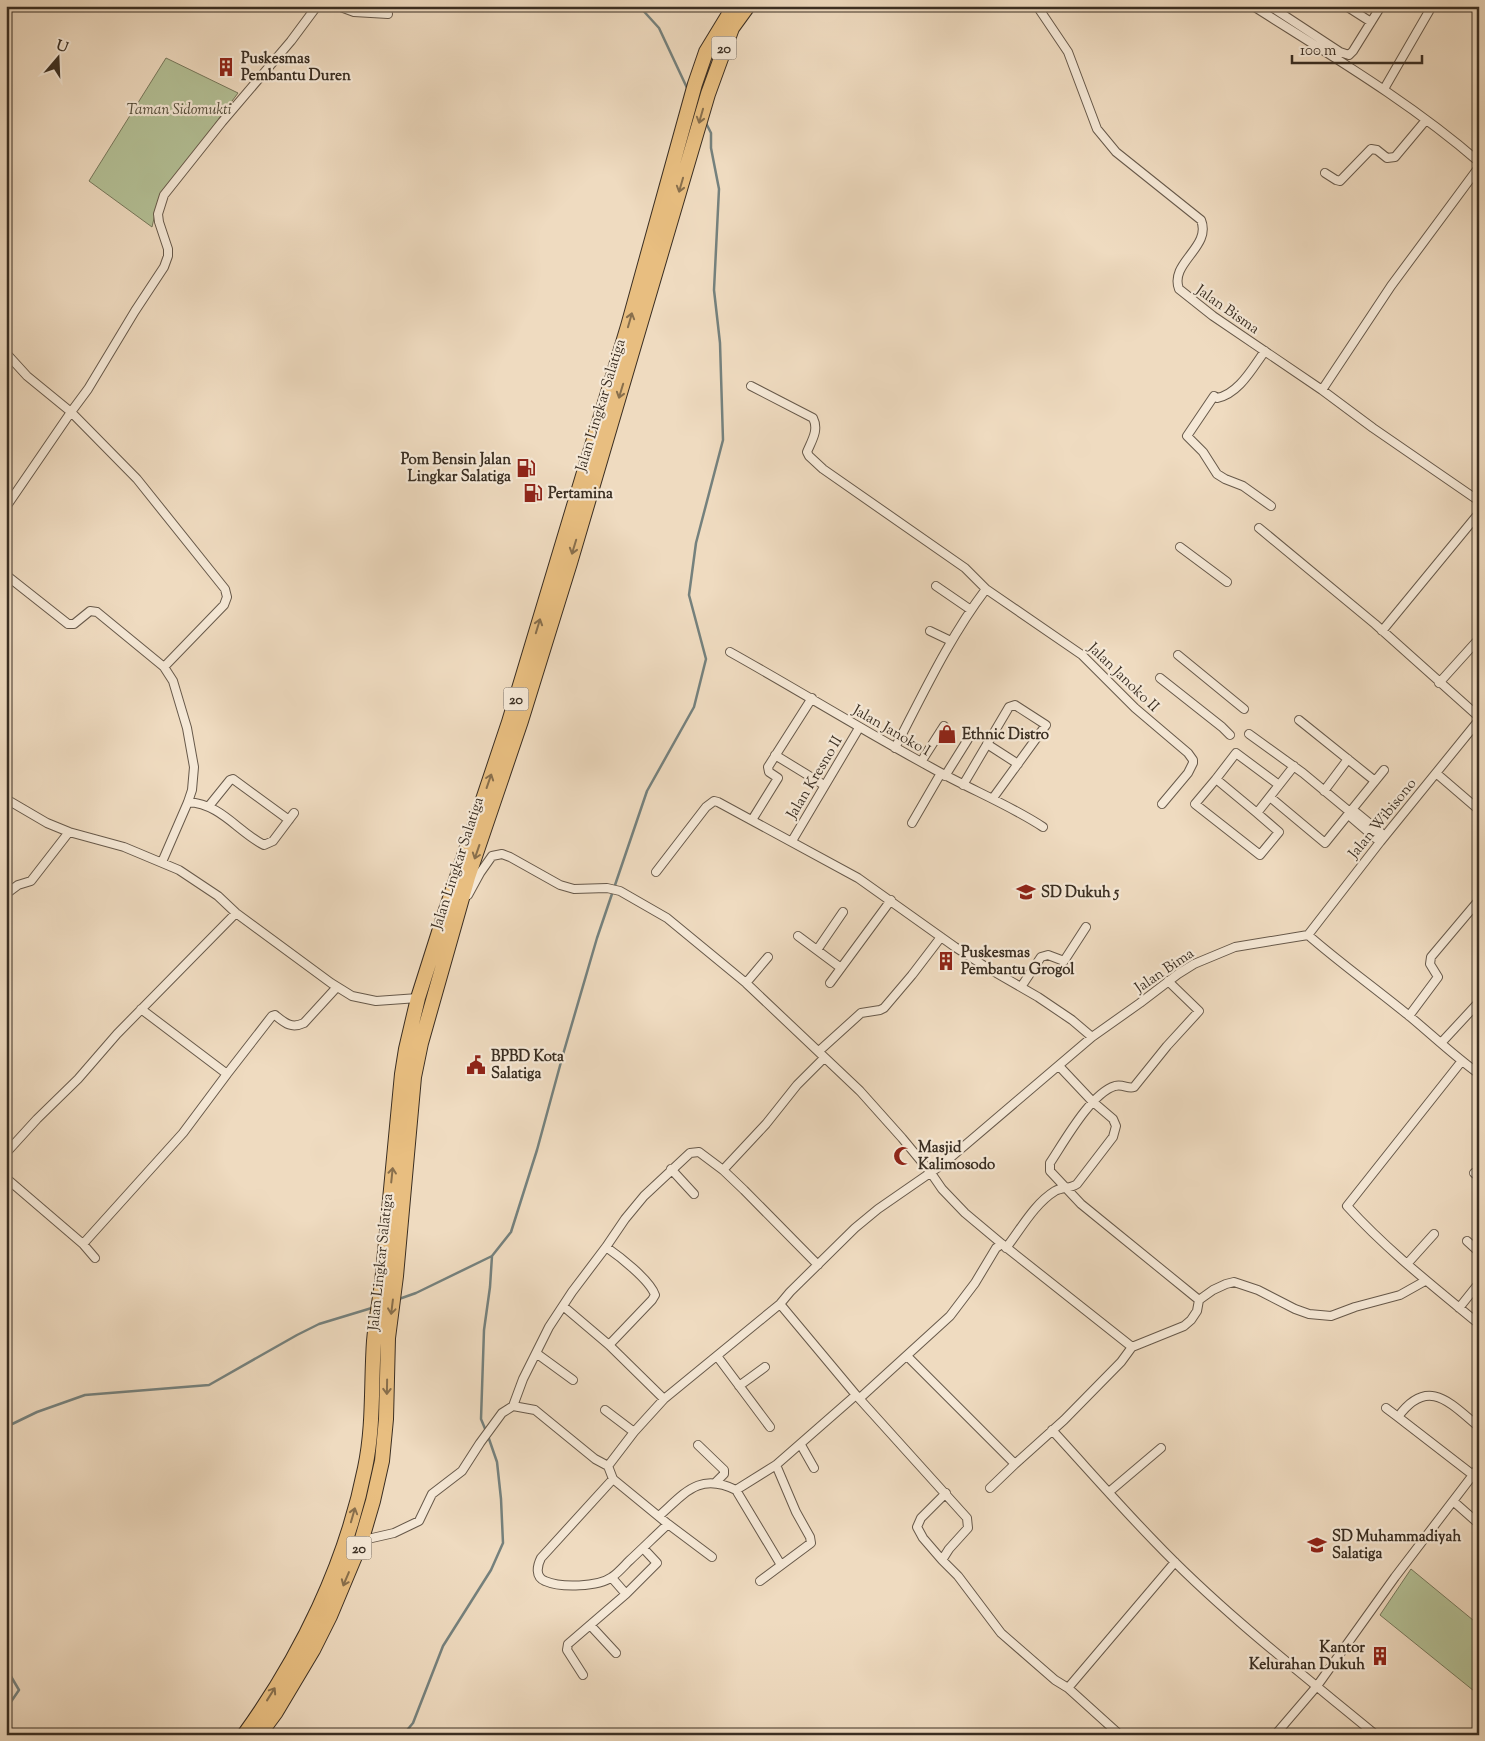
<svg xmlns="http://www.w3.org/2000/svg" width="1485" height="1741" viewBox="0 0 1485 1741" font-family="'Sorts Mill Goudy',serif">
<style>
.green{fill:#b4c197;stroke:#77785c}
.lines{fill:none;stroke-linecap:round;stroke-linejoin:round}
.stream{stroke:#75817d;stroke-width:2.5}
.street-casing{stroke:#67594a;stroke-width:10}
.highway-casing{stroke:#3a2e22;stroke-width:16}
.street{stroke:#f5e8d6;stroke-width:8}
.highway{stroke:#e8be80;stroke-width:14}
.oneway{stroke:#886f4c}
.labels{text-anchor:middle;stroke-width:4.5;stroke-linejoin:round;paint-order:stroke}
.shield{fill:#f5e8d6;stroke:#726658;stroke-width:1}
.shield-label{font-size:14px;font-weight:bold;fill:#3a2e22}
.poi-label{font-size:15px;font-weight:bold;fill:#3a2e22;stroke:#f5e8d6;text-anchor:start}
.park-label{font-size:15px;font-style:italic;fill:#524b39;stroke:#f5e8d6}
.street-label{font-size:15px;fill:#3a2e22;stroke:#f5e8d6}
</style>
<rect width="100%" height="100%" fill="#efdbc0"/>
<filter id="stains"><feTurbulence type="fractalNoise" baseFrequency=".004" numOctaves="4"/><feColorMatrix values="0 0 0 0 .2 0 0 0 0 .09 0 0 0 0 .02 0 0 0 .5 -.17"/></filter>
<radialGradient id="worn" r=".72"><stop offset=".6" stop-color="#630" stop-opacity="0"/><stop offset="1" stop-color="#630" stop-opacity=".3"/></radialGradient>
<!-- green -->
<path class="green" d="M 166,58 L 238,93 L 158,201 L 152,227 L 89,181 Z
M 1411,1569 L 1479,1625 L 1479,1695 L 1380,1615 Z"/>
<g class="lines">
<!-- stream -->
<path class="stream" d="M 639,6 L 659,28 L 688,90
M 399,1299 L 416,1293 L 492,1256 L 511,1232 L 537,1150 L 564,1051 L 597,938 L 647,791 L 694,707 L 706,659 L 689,595 L 696,543 L 723,440 L 720,343 L 714,290 L 719,189 L 711,148 L 711,133 L 705,121
M 6,1427 L 37,1412 L 85,1395 L 209,1385 L 297,1335 L 319,1324 L 375,1307
M 486,1431 L 481,1419 L 484,1330 L 490,1287 L 492,1256
M 6,1668 L 19,1690 L 6,1709
M 403,1735 L 413,1723 L 443,1646 L 491,1570 L 503,1543 L 501,1499 L 497,1462 L 488,1436"/>
<!-- street casing -->
<g class="street-casing">
<path id="street" d="M 338,6 L 354,12 L 388,14
M 425,6 L 426,7
M 1037,6 L 1068,52 L 1097,129 L 1116,152 L 1201,220 C 1212,247 1169,263 1179,289 L 1213,316 L 1322,390 L 1373,428 L 1479,501
M 1253,6 C 1330,55 1410,102 1479,162
M 1270,6 L 1340,52 L 1349,55 L 1353,51 L 1381,6
M 1346,6 L 1371,22
M 1384,89 L 1432,6
M 1325,173 L 1336,180 L 1340,181 L 1371,149 L 1377,150 L 1387,158 L 1395,157 L 1426,120
M 1265,351 C 1253,367 1239,394 1217,398 L 1214,396 L 1187,436 L 1203,452 L 1217,474 L 1225,479 L 1243,486 L 1271,506
M 6,353 L 27,376 L 71,412 L 137,479 L 225,589 L 227,597 L 224,605 L 164,667
M 751,386 L 813,418 C 819,430 812,440 807,452 L 809,456 L 823,469 L 965,568 L 986,589 L 1082,655 L 1135,708 L 1188,753 L 1193,760 L 1193,763 L 1188,773 L 1162,804
M 1322,390 L 1391,286 L 1479,167
M 6,507 L 71,412 L 88,389 L 135,311 L 164,267 L 168,256 L 168,249 L 159,222 L 158,214 L 164,195 L 222,122 L 291,41 L 317,6
M 1259,528 L 1375,624 L 1479,717
M 1180,547 L 1227,582
M 6,575 L 68,624 L 74,624 L 90,611 L 97,612 L 164,667 L 173,681 L 187,728 L 194,767 L 192,790 L 188,802 L 162,862
M 936,586 L 971,610
M 930,631 L 951,641
M 1382,631 L 1479,513
M 730,652 C 798,690 864,731 932,768 C 969,789 1008,804 1043,827
M 1178,655 L 1244,709
M 1160,678 L 1222,727 L 1230,735
M 1439,683 L 1476,642
M 1299,720 L 1375,781
M 1249,734 L 1303,773 L 1350,812 L 1352,818 L 1380,842
M 987,744 L 1018,764
M 895,748 C 923,694 949,638 986,589
M 775,755 L 824,785
M 921,762 L 944,726
M 1384,770 L 1350,812 L 1357,813 L 1385,836
M 1436,773 L 1479,810
M 945,776 L 970,736
M 1216,779 L 1236,753 L 1279,785
M 963,785 L 1009,707 L 1015,705 L 1046,725 L 993,798
M 1324,791 L 1348,759
M 1270,797 L 1325,843 L 1350,812
M 6,799 L 47,823 L 69,832 L 124,847 L 179,870 L 218,896 L 236,913 L 331,983 L 352,996 L 376,1001 L 418,998
M 188,802 C 221,804 237,831 264,845 L 273,841 L 294,813
M 209,806 L 230,780 L 233,779 L 289,820
M 1257,813 L 1279,832 L 1260,855 L 1195,804 L 1216,779 L 1257,813 L 1294,766
M 752,820 L 778,778 L 769,772 L 768,767 L 812,698
M 912,823 L 941,773
M 792,841 L 859,728
M 656,872 L 706,807 L 714,801 L 718,802 L 858,878 L 955,947 L 986,967 L 1038,997 L 1072,1020 L 1092,1037
M 6,894 L 18,885 L 31,881 L 69,832
M 468,895 L 480,873 L 492,856 L 502,854 L 510,857 L 560,885 L 574,889 L 607,888 L 620,891 L 667,918 L 746,983 L 860,1091 L 902,1138 L 931,1173 L 942,1189 L 965,1213 L 1002,1244 L 1132,1347 L 1121,1362 L 1064,1420 L 1015,1464 L 990,1488
M 1308,935 L 1380,842 L 1479,720
M 798,936 L 841,968 L 891,900
M 817,950 L 843,912
M 1168,981 L 1199,1011 L 1167,1046 L 1134,1087 C 1128,1089 1123,1084 1115,1086 C 1091,1093 1064,1142 1050,1163 L 1050,1171 L 1081,1204 L 1199,1300
M 746,983 L 768,957
M 830,983 L 841,968
M 1021,987 L 1041,957 L 1048,955 L 1064,961 L 1086,927
M 1409,1016 L 1438,977 L 1430,964 L 1431,957 L 1479,900
M 1441,1043 L 1479,1002
M 819,1051 L 861,1013 L 880,1010 L 884,1008 L 912,975 L 941,937
M 1461,1062 L 1347,1206 C 1387,1250 1433,1286 1479,1324
M 227,1074 L 272,1016 L 275,1015 C 285,1023 291,1029 304,1023 L 337,987
M 6,1153 L 37,1119 L 78,1079 L 117,1034 L 236,913
M 671,1169 L 694,1194
M 723,1170 L 766,1124 L 797,1085 L 824,1058
M 1474,1173 L 1479,1177
M 6,1178 L 83,1244 L 95,1258
M 1467,1241 L 1479,1252
M 83,1244 L 183,1133 L 227,1074 L 141,1009
M 606,1247 C 619,1256 650,1280 655,1295 L 652,1300 L 609,1345
M 1006,1248 C 1021,1229 1034,1204 1055,1191 C 1062,1187 1070,1189 1077,1184 L 1113,1137 L 1116,1126 L 1113,1119 L 1092,1101 L 1059,1066
M 1407,1264 L 1434,1234
M 780,1304 L 856,1395 L 967,1518 L 968,1528 L 949,1549 L 942,1560 L 958,1576 L 1001,1633 L 1055,1680 L 1068,1688 L 1120,1735
M 563,1306 L 609,1345 L 664,1399
M 1459,1308 L 1479,1283
M 1132,1347 L 1184,1326 L 1191,1320 L 1197,1311 L 1199,1300 L 1213,1290 L 1226,1284 L 1234,1282 L 1258,1290 L 1295,1309 L 1309,1314 L 1331,1316 L 1355,1307 L 1400,1295 L 1425,1281
M 536,1353 L 573,1380
M 717,1356 L 770,1427
M 907,1356 L 1015,1464
M 739,1386 L 765,1367
M 860,1398 L 950,1316 L 975,1283 L 996,1248 L 1002,1244
M 513,1406 L 523,1379 L 549,1327 L 572,1292 L 606,1247 L 625,1219 L 644,1196 L 690,1153 L 699,1152 L 723,1170 L 744,1190 L 818,1265
M 1386,1408 L 1398,1417
M 605,1410 L 634,1432
M 1052,1430 C 1086,1467 1120,1506 1155,1542 C 1223,1613 1301,1673 1376,1735
M 698,1445 L 724,1470 L 724,1474 L 716,1482
M 801,1445 L 814,1468
M 608,1466 L 613,1479 L 668,1524 L 712,1557
M 1473,1475 L 1398,1417 C 1428,1376 1450,1403 1479,1427
M 613,1479 L 541,1558 C 537,1566 535,1577 545,1581 C 561,1588 598,1587 612,1577 C 618,1573 624,1566 629,1561 C 642,1549 655,1536 668,1524
M 736,1490 L 776,1465 L 856,1395
M 1109,1492 L 1161,1448
M 1453,1501 L 1479,1524
M 659,1516 C 685,1493 699,1472 736,1490 L 781,1565
M 359,1541 L 394,1533 L 419,1521 L 432,1494 L 462,1471 L 480,1443 L 502,1413 L 513,1406 L 535,1410 L 595,1459 L 608,1466 L 634,1432 L 664,1399 L 780,1304 L 790,1292 L 855,1228 L 878,1209 L 943,1164 L 1092,1037 L 1140,1003 L 1178,974 L 1194,964 L 1235,947 L 1308,935 C 1340,963 1375,988 1408,1015 C 1431,1034 1454,1056 1479,1074
M 942,1560 L 923,1538 L 917,1527 L 921,1518 L 946,1493
M 612,1578 L 626,1594 L 657,1563 L 643,1548
M 760,1581 L 811,1543 L 810,1537 L 796,1512 L 776,1465
M 591,1626 L 616,1653
M 583,1675 L 567,1650 L 568,1644 L 626,1594
M 1068,1688 L 1175,1562
M 1275,1735 L 1317,1686 L 1395,1577 L 1479,1467
M 1477,1735 L 1479,1732"/>
</g>
<!-- highway casing -->
<g class="highway-casing">
<path id="highway" d="M 244,1735 C 301,1656 346,1564 365,1468 C 374,1426 371,1383 374,1341 C 376,1318 381,1296 383,1273 C 389,1207 396,1140 402,1074 L 406,1049 L 418,998 L 445,913 L 509,722 L 628,326 L 695,84 L 706,52 L 734,6
M 259,1735 L 276,1712 L 313,1650 L 330,1616 L 361,1542 L 373,1501 L 382,1461 L 386,1419 L 388,1338 L 396,1276 L 414,1077 L 421,1043 L 468,877 L 521,721 L 570,563 L 708,94 L 732,28 L 748,6"/>
</g>
<!-- street -->
<use href="#street" class="street"/>
<!-- highway -->
<use href="#highway" class="highway"/>
</g>
<!-- one-way arrows -->
<defs><path id="oneway-shaft" d="M-6 0H5M1.5-3L5.5 0L1.5 3" fill="none" stroke-width="1.6" stroke-linecap="round" stroke-linejoin="round" transform="scale(1.25)"/></defs>
<g class="oneway">
<use href="#oneway-shaft" transform="translate(701 116) rotate(106)"/>
<use href="#oneway-shaft" transform="translate(681 185) rotate(106)"/>
<use href="#oneway-shaft" transform="translate(630 320) rotate(-74)"/>
<use href="#oneway-shaft" transform="translate(621 391) rotate(107)"/>
<use href="#oneway-shaft" transform="translate(574 547) rotate(107)"/>
<use href="#oneway-shaft" transform="translate(538 626) rotate(-73)"/>
<use href="#oneway-shaft" transform="translate(489 781) rotate(-71)"/>
<use href="#oneway-shaft" transform="translate(477 852) rotate(109)"/>
<use href="#oneway-shaft" transform="translate(392 1175) rotate(-84)"/>
<use href="#oneway-shaft" transform="translate(392 1307) rotate(97)"/>
<use href="#oneway-shaft" transform="translate(387 1387) rotate(91)"/>
<use href="#oneway-shaft" transform="translate(353 1515) rotate(-74)"/>
<use href="#oneway-shaft" transform="translate(346 1579) rotate(113)"/>
<use href="#oneway-shaft" transform="translate(271 1694) rotate(-58)"/>
</g>
<!-- icons -->
<defs>
<g id="building-bare" transform="scale(1.5)"><path d="M-4-6H4V6H1V3H-1V6H-4ZM-2.5-4.3h1.7v1.8h-1.7ZM.8-4.3h1.7v1.8H.8ZM-2.5-1h1.7V.8h-1.7ZM.8-1h1.7V.8H.8Z" fill="#8f2418" stroke="#f5e8d6" stroke-width="2.5" paint-order="stroke"/></g>
<g id="fuel-bare" transform="scale(1.5)"><path d="M-5.5-6h7V0h2V4h1.3V-2.5L3-4.5l.8-.8L6-3V5H2.5V1h-1V6h-7ZM-4.2-4.7v3.2H.2V-4.7Z" fill="#8f2418" stroke="#f5e8d6" stroke-width="2.5" paint-order="stroke"/></g>
<g id="shop-bare" transform="scale(1.5)"><path d="M-5-2.5h2.3a2.7 3.5 0 0 1 5.4 0H5L5.5 6h-11ZM-1.5-2.5h3a1.5 2.3 0 0 0-3 0Z" fill="#8f2418" stroke="#f5e8d6" stroke-width="2.5" paint-order="stroke"/></g>
<g id="school-bare" transform="scale(1.5)"><path d="M0-5L7-2L0 1L-7-2ZM-4 1L0 2.5L4 1V4Q0 6-4 4Z" fill="#8f2418" stroke="#f5e8d6" stroke-width="2.5" paint-order="stroke"/></g>
<g id="civic-bare" transform="scale(1.5)"><path d="M-.6-6.5H3V-4.5H.6V-3L4-1V1h2V6H-6V1h2V-1L-.6-3ZM-1.2 2.5V6h2.4V2.5Z" fill="#8f2418" stroke="#f5e8d6" stroke-width="2.5" paint-order="stroke"/></g>
<g id="mosque-bare" transform="scale(1.5)"><path d="M3.5-4.9A6 6 0 1 0 3.5 4.9A5 5 0 1 1 3.5-4.9Z" fill="#8f2418" stroke="#f5e8d6" stroke-width="2.5" paint-order="stroke"/></g>
</defs>
<g fill-rule="evenodd">
<use href="#building-bare" x="226" y="67"/>
<use href="#fuel-bare" x="526" y="468"/>
<use href="#fuel-bare" x="533" y="493"/>
<use href="#shop-bare" x="947" y="734"/>
<use href="#school-bare" x="1026" y="892"/>
<use href="#building-bare" x="946" y="961"/>
<use href="#civic-bare" x="476" y="1065"/>
<use href="#mosque-bare" x="903" y="1156"/>
<use href="#school-bare" x="1317" y="1545"/>
<use href="#building-bare" x="1380" y="1656"/>
</g>
<g class="labels">
<!-- shield labels -->
<g class="shield">
<rect x="711.5" y="36.5" width="25" height="23" rx="4"/>
<rect x="503.5" y="687.5" width="25" height="23" rx="4"/>
<rect x="346.5" y="1536.5" width="25" height="23" rx="4"/>
</g>
<g class="shield-label">
<text x="724" y="53">20</text>
<text x="516" y="704">20</text>
<text x="359" y="1553">20</text>
</g>
<!-- poi labels -->
<g class="poi-label">
<text x="241" y="63">Puskesmas<tspan x="241" dy="17">Pembantu Duren</tspan></text>
<text x="511" y="464" text-anchor="end">Pom Bensin Jalan<tspan x="511" dy="17">Lingkar Salatiga</tspan></text>
<text x="548" y="498">Pertamina</text>
<text x="962" y="739">Ethnic Distro</text>
<text x="1041" y="897">SD Dukuh 5</text>
<text x="961" y="957">Puskesmas<tspan x="961" dy="17">Pembantu Grogol</tspan></text>
<text x="491" y="1061">BPBD Kota<tspan x="491" dy="17">Salatiga</tspan></text>
<text x="918" y="1152">Masjid<tspan x="918" dy="17">Kalimosodo</tspan></text>
<text x="1332" y="1541">SD Muhammadiyah<tspan x="1332" dy="17">Salatiga</tspan></text>
<text x="1365" y="1652" text-anchor="end">Kantor<tspan x="1365" dy="17">Kelurahan Dukuh</tspan></text>
</g>
<!-- park labels -->
<g class="park-label">
<text x="179" y="114">Taman Sidomukti</text>
</g>
<!-- street labels -->
<g class="street-label">
<text transform="translate(1228 309) rotate(35)" y="5">Jalan Bisma</text>
<text transform="translate(600 405) rotate(-73)" y="5">Jalan Lingkar Salatiga</text>
<text transform="translate(1124 677) rotate(44)" y="5">Jalan Janoko II</text>
<text transform="translate(892 730) rotate(30)" y="5">Jalan Janoko I</text>
<text transform="translate(814 777) rotate(-59)" y="5">Jalan Kresno II</text>
<text transform="translate(1382 818) rotate(-51)" y="5">Jalan Wibisono</text>
<text transform="translate(457 863) rotate(-72)" y="5">Jalan Lingkar Salatiga</text>
<text transform="translate(1164 970) rotate(-34)" y="5">Jalan Bima</text>
<text transform="translate(380 1262) rotate(-84)" y="5">Jalan Lingkar Salatiga</text>
</g>
</g>
<!-- margin -->
<rect width="1485" height="1741" fill="none" stroke="#efdbc0" stroke-width="25"/>
<rect x="8" y="8" width="1470" height="1726" fill="none" stroke="#3a2e22" stroke-width="2.5"/>
<rect x="12" y="12" width="1460" height="1716" fill="none" stroke="#3a2e22"/>
<!-- north arrow -->
<g transform="translate(58 58) rotate(19)" stroke="#f5e8d6" stroke-width="4" paint-order="stroke">
<path d="M0-4L9 19L0 12L-9 19Z" fill="#3a2e22"/>
<text y="-8" font-size="14" font-weight="bold" text-anchor="middle" fill="#3a2e22">U</text>
</g>
<!-- scale -->
<path d="M1292 55v8h130v-8" fill="none" stroke="#3a2e22" stroke-width="2.5"/>
<text x="1300" y="55" font-size="15" fill="#3a2e22" stroke="#f5e8d6" stroke-width="4" paint-order="stroke">100 m</text>
<rect width="100%" height="100%" filter="url(#stains)"/>
<rect width="100%" height="100%" fill="url(#worn)"/>
</svg>
